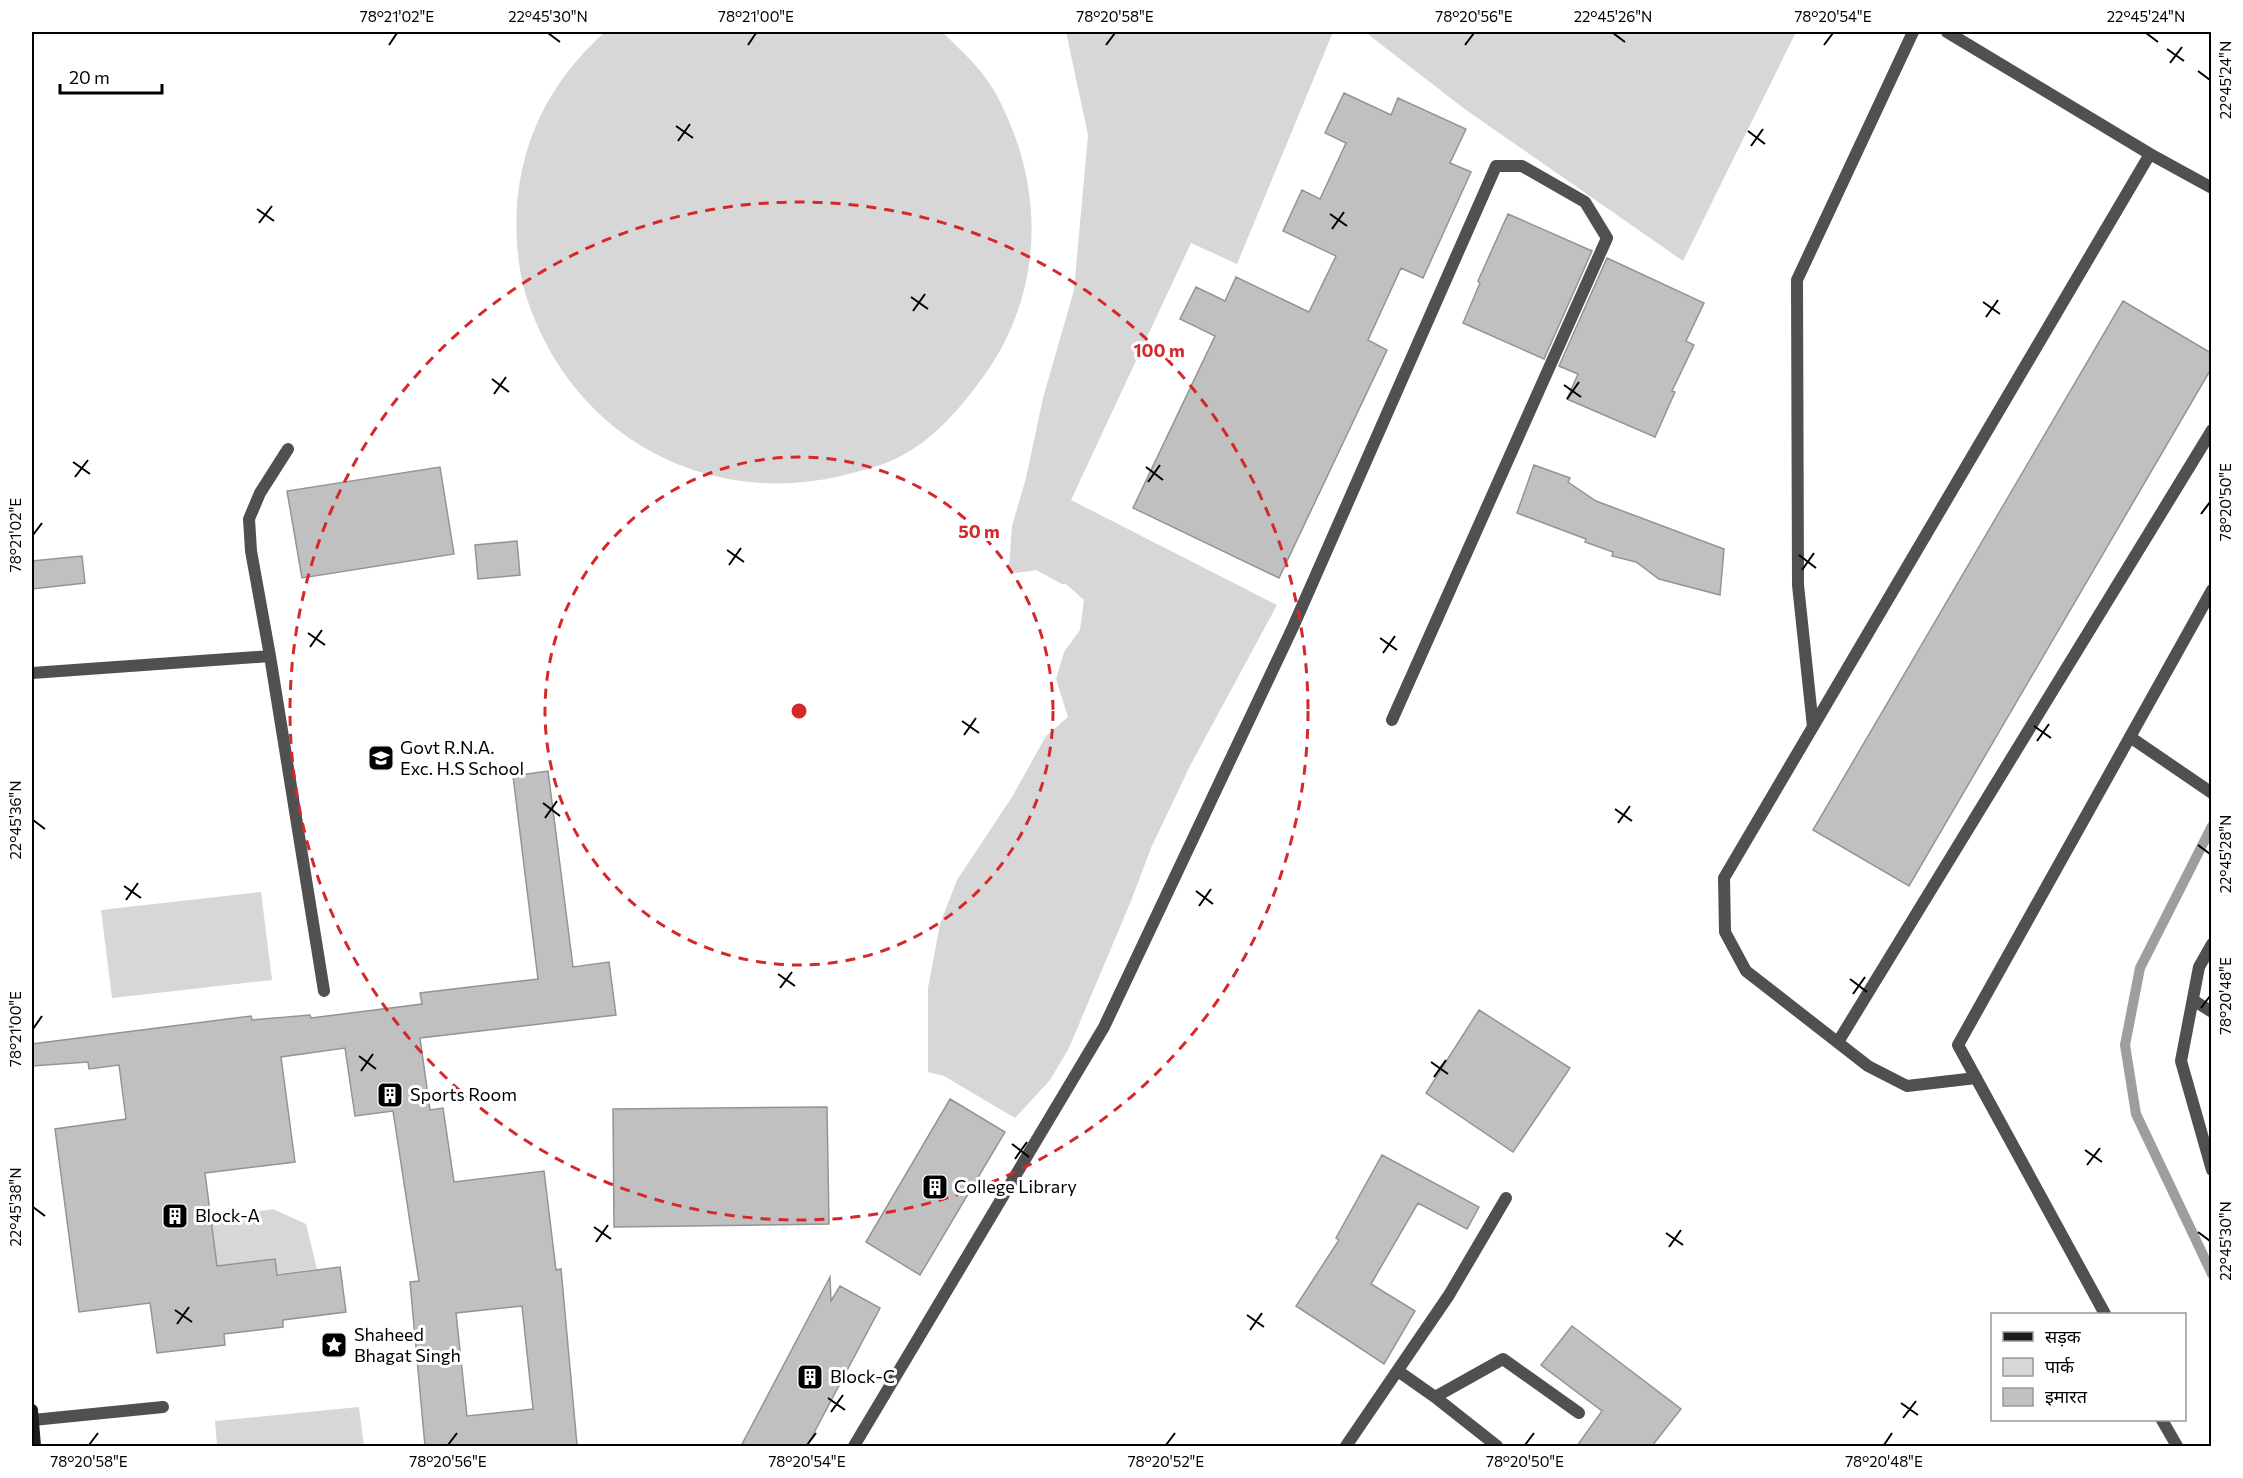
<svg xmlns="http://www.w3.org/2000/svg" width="2243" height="1478" viewBox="0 0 2243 1478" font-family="Commissioner,'Noto Sans Devanagari',sans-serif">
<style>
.green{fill:#d7d7d7}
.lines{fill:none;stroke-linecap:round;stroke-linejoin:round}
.stream{stroke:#9e9e9e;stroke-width:10}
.building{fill:#c0c0c0;stroke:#949494;stroke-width:1.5;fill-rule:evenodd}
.lane{stroke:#505050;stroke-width:12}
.street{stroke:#505050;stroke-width:12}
.secondary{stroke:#1d1d1d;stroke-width:12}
.ticks{fill:none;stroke:#000;stroke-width:2}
.ring{fill:none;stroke:#d62828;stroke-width:3;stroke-dasharray:10 8}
.labels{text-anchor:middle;stroke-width:6;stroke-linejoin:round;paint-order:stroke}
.poi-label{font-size:18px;fill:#000;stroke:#fff;text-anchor:start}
.centre{fill:#d62828;stroke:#fff;stroke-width:3}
.ring-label{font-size:18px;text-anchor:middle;font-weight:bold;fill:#d62828;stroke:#fff;stroke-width:6;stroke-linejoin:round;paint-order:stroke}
.neatline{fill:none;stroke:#000;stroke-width:2}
.ticks-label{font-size:15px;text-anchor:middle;fill:#000}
</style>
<rect width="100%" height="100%" fill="#fff"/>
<!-- green -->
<path class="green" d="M 605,32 L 942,32 C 961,50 983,70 996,94 C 1047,188 1045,297 978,384 C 957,412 932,440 901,456 C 883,466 860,471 841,476 C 725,503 609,455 550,351 C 535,323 523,295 519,263 C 507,172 537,92 605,32 Z
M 1066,32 L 1333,32 L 1237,264 L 1191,243 L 1071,500 L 1277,605 L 1190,766 L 1151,848 L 1131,901 L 1069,1048 L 1050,1080 L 1015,1118 L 944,1076 L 928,1072 L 928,988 L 940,924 L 957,880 L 1012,797 L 1046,736 L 1068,717 L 1056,679 L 1064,652 L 1080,630 L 1084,600 L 1066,584 L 1062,584 L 1036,570 L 1016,573 L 1009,569 L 1012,526 L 1026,478 L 1043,398 L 1074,290 L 1088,135 Z
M 1365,32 L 1796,32 L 1683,261 L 1466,110 Z
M 261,892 L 272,980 L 112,998 L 101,910 Z
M 273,1209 L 306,1224 L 317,1269 L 277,1274 L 274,1259 L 217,1266 L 211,1219 Z
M 359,1407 L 364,1446 L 217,1446 L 215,1421 Z"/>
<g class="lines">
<!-- stream -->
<path class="stream" d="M 2212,826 L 2140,968 L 2125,1045 L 2136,1114 L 2212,1274"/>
</g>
<!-- building -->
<path class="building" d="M 1344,93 L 1391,115 L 1398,98 L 1466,129 L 1450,163 L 1471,172 L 1423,278 L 1401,268 L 1368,340 L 1387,350 L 1279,578 L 1133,508 L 1215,336 L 1180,319 L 1196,287 L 1225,301 L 1236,277 L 1309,312 L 1336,256 L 1283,231 L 1302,190 L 1320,199 L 1346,143 L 1325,133 Z
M 1508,214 L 1592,251 L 1544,359 L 1463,323 L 1480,283 L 1478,281 Z
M 1607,258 L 1704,303 L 1686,341 L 1694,345 L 1672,391 L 1675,392 L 1655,437 L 1567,399 L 1578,374 L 1559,366 Z
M 2123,301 L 2211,353 L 2211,369 L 1909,886 L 1813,830 Z
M 1534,465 L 1570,478 L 1568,482 L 1596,501 L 1724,549 L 1720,595 L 1659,579 L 1636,562 L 1612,556 L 1613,552 L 1585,542 L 1586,539 L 1517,513 Z
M 440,467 L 454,554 L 302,578 L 287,491 Z
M 517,541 L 520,575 L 478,579 L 475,545 Z
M 82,556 L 85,583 L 32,589 L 32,561 Z
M 548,771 L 573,967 L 609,962 L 616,1015 L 420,1038 L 430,1110 L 443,1108 L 454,1182 L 544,1171 L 556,1270 L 561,1269 L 577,1445 L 425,1446 L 410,1282 L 419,1281 L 393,1111 L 355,1116 L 345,1048 L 281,1057 L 295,1162 L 205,1173 L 217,1266 L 275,1259 L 277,1275 L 340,1267 L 346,1312 L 283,1320 L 283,1327 L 224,1334 L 225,1345 L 157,1353 L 150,1303 L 79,1312 L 55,1129 L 126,1119 L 119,1065 L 89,1069 L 88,1062 L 32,1066 L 32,1044 L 251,1016 L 252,1020 L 310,1015 L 311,1018 L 422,1004 L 420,993 L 538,979 L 513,776 ZM 522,1306 L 533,1409 L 467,1416 L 456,1313 Z
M 1479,1010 L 1570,1068 L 1513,1152 L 1426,1093 Z
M 950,1099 L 1005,1132 L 920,1275 L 866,1242 Z
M 827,1107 L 829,1224 L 614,1227 L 613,1109 Z
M 1382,1155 L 1479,1207 L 1467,1229 L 1418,1203 L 1371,1284 L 1415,1311 L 1384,1364 L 1296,1306 L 1339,1240 L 1336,1238 Z
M 830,1277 L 831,1301 L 840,1286 L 880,1308 L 807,1446 L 741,1446 Z
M 1572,1326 L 1681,1409 L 1652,1446 L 1577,1446 L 1602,1411 L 1541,1365 Z"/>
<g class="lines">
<!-- lane -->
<path class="lane" d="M 1947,32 L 2150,154 L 1724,878 L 1725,932 L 1746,971 L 1868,1066 L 1907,1086 L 1976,1078
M 2150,154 L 2212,188
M 270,656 L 251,551 L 249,519 L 260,493 L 288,449
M 32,673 L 270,656 L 324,991
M 1813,727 L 1798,585 L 1797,280 L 1913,32
M 2130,737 L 2212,793
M 2212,944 L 2199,967 L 2181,1061 L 2212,1170
M 2193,1000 L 2212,1012
M 1838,1042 L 2212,430
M 33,1420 L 163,1407"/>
<!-- street -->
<path class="street" d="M 2105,1314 L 1958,1045 L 2212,590
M 1398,1371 L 1435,1397 L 1503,1359 L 1579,1413
M 1435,1397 L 1497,1446
M 2162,1420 L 2177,1446
M 854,1446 L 1104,1027 L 1293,627 L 1496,166 L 1522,166 L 1585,202 L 1607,238 L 1392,720
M 1346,1446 L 1449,1295 L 1506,1198"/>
<!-- secondary -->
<path class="secondary" d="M 32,1410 L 35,1446"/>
</g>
<!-- ticks -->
<path class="ticks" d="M 548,33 L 560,42M 1613,33 L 1625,42M 2146,33 L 2158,42M 389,45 L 397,33M 748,45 L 756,33M 1106,45 L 1115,33M 1465,45 L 1474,33M 1824,45 L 1833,33M 2167,49 L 2184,61M 2170,63 L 2182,47M 2198,71 L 2210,80M 676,126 L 693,138M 1748,131 L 1765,144M 678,141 L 690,124M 1751,146 L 1763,129M 257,209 L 274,221M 1330,214 L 1347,226M 259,223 L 272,206M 1332,229 L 1344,212M 911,297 L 928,309M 1983,302 L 2000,314M 913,311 L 925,294M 1986,317 L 1998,300M 492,379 L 509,392M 1564,385 L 1581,397M 494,394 L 506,377M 1567,399 L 1579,382M 73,462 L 90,474M 1146,467 L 1163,480M 75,477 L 88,460M 1148,482 L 1160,465M 2201,514 L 2210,502M 33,535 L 42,523M 727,550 L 744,562M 1799,555 L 1816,568M 729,565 L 741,548M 1802,570 L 1814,553M 308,633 L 325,645M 1380,638 L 1397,650M 310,647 L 322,630M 1383,653 L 1395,636M 962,721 L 979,733M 2034,726 L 2051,738M 964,735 L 976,718M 2037,741 L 2049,724M 543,803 L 560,816M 1615,809 L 1632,821M 545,818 L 557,801M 33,820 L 45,829M 1618,823 L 1630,806M 2198,845 L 2210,854M 124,886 L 141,898M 1196,891 L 1213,904M 126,900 L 138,883M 1199,906 L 1211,889M 778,974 L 795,986M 1850,979 L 1867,992M 780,988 L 792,972M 1853,994 L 1865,977M 2201,1008 L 2210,996M 33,1029 L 42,1016M 359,1056 L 376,1069M 1431,1062 L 1448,1074M 361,1071 L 373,1054M 1434,1077 L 1446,1060M 1012,1144 L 1029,1157M 2085,1150 L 2102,1162M 1015,1159 L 1027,1142M 2087,1165 L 2100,1148M 33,1207 L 45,1216M 594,1227 L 611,1239M 2198,1232 L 2210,1241M 1666,1233 L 1683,1245M 596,1242 L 608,1225M 1669,1247 L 1681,1230M 175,1310 L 192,1322M 1247,1315 L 1264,1327M 177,1324 L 189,1307M 1250,1330 L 1262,1313M 828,1398 L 845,1410M 1901,1403 L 1918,1415M 831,1412 L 843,1395M 1903,1418 L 1916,1401M 89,1445 L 98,1433M 448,1445 L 457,1433M 807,1445 L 816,1433M 1166,1445 L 1175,1433M 1525,1445 L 1534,1433M 1884,1445 L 1892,1433"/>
<!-- distance rings -->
<g class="ring">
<circle cx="799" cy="711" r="254"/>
<circle cx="799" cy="711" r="509"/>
</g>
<!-- icons -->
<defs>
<g id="school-square" transform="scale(1.35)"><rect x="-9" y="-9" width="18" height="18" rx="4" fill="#000" stroke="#fff"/><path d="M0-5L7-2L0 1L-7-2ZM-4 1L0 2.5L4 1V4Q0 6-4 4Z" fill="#fff"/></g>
<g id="building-square" transform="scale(1.35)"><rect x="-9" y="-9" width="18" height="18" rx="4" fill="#000" stroke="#fff"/><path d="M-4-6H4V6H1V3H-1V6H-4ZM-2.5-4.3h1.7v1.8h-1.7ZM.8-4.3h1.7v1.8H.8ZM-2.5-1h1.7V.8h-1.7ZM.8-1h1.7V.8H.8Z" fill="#fff"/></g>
<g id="sight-square" transform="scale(1.35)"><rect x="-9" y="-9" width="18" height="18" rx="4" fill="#000" stroke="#fff"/><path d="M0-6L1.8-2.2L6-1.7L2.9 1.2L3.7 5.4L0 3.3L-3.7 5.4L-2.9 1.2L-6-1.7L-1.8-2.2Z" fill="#fff"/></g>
</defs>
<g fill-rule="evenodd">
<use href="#school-square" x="381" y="758"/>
<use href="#building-square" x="390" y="1095"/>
<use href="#building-square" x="935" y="1187"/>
<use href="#building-square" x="175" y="1216"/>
<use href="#sight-square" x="334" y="1345"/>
<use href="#building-square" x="810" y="1377"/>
</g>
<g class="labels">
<!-- poi labels -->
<g class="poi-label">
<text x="400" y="754">Govt R.N.A.<tspan x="400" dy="21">Exc. H.S School</tspan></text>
<text x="410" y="1101">Sports Room</text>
<text x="954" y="1193">College Library</text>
<text x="195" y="1222">Block-A</text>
<text x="354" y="1341">Shaheed<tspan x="354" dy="21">Bhagat Singh</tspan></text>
<text x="830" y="1383">Block-C</text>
</g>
</g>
<circle cx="799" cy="711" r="9" class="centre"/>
<g class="ring-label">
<text x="1159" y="357">100 m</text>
<text x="979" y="538">50 m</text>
</g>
<!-- border -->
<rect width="2243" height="1478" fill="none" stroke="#ffffff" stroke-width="66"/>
<!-- legend -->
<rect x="1991" y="1313" width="195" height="108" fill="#ffffff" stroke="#999999" stroke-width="1.5"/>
<rect x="2003" y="1332" width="30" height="9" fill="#1d1d1d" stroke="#999999" stroke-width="1.5"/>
<text x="2045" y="1343" font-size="18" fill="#000000">सड़क</text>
<rect x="2003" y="1358" width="30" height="18" fill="#d7d7d7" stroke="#999999" stroke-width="1.5"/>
<text x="2045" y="1373" font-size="18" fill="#000000">पार्क</text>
<rect x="2003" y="1388" width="30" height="18" fill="#c0c0c0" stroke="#999999" stroke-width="1.5"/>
<text x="2045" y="1403" font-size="18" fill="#000000">इमारत</text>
<!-- scale -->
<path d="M60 84v9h102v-9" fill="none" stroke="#000000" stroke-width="3"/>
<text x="69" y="84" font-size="18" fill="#000000" stroke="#ffffff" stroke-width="4.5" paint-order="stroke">20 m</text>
<rect x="33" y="33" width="2177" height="1412" class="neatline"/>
<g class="ticks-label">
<text x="397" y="22">78°21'02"E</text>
<text x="548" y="22">22°45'30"N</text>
<text x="756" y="22">78°21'00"E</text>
<text x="1115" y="22">78°20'58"E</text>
<text x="1474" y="22">78°20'56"E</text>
<text x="1613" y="22">22°45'26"N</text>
<text x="1833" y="22">78°20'54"E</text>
<text x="2146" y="22">22°45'24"N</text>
<text transform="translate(2226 80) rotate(-90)" y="5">22°45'24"N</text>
<text transform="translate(2226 502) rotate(-90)" y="5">78°20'50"E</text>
<text transform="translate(16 535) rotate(-90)" y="5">78°21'02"E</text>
<text transform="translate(16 820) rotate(-90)" y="5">22°45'36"N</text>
<text transform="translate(2226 854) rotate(-90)" y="5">22°45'28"N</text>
<text transform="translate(2226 996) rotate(-90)" y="5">78°20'48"E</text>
<text transform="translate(16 1029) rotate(-90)" y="5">78°21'00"E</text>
<text transform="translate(16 1207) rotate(-90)" y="5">22°45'38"N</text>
<text transform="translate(2226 1241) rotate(-90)" y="5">22°45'30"N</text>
<text x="89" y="1467">78°20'58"E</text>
<text x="448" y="1467">78°20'56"E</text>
<text x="807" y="1467">78°20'54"E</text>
<text x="1166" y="1467">78°20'52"E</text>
<text x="1525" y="1467">78°20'50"E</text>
<text x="1884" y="1467">78°20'48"E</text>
</g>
</svg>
